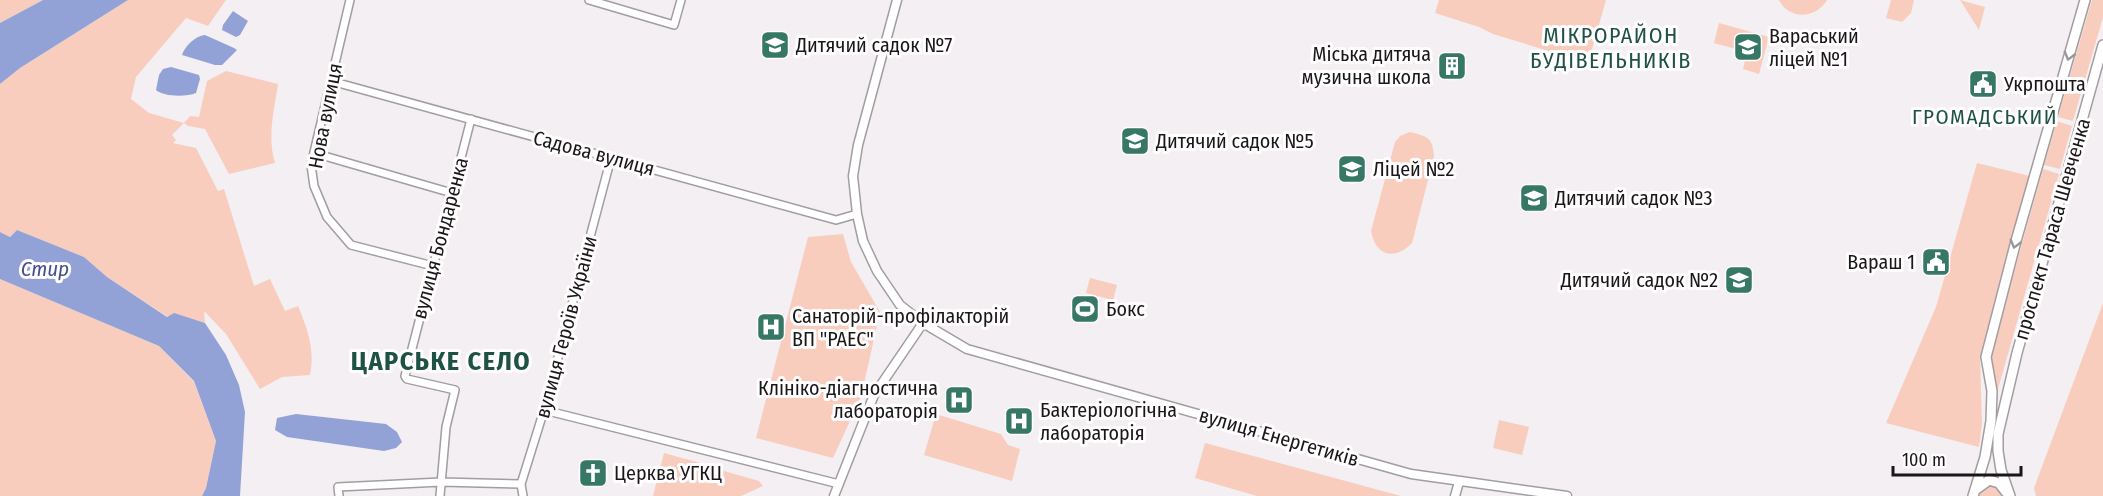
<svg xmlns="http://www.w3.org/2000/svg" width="2103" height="496" viewBox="0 0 2103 496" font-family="'Fira Sans Condensed',sans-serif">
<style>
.green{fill:#f8cdbd}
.water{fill:#93a2d6}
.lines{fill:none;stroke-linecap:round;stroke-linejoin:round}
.minor-casing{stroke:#a19da0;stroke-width:10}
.tertiary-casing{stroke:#a19da0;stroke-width:11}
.secondary-casing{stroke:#a19da0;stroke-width:12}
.minor{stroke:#fff;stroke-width:7}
.tertiary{stroke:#fff;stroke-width:8}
.secondary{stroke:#fff;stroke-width:9}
.oneway{stroke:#989798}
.labels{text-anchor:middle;stroke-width:6;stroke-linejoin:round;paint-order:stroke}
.poi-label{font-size:20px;fill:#191819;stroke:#fffdfe;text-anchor:start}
.street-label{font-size:20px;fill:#191819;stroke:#fffdfe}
.neighbourhood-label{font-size:21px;letter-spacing:1.5px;fill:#1d5245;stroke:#fffdfe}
.water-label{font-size:21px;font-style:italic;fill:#425092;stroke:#fffdfe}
.quarter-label{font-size:22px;letter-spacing:1.5px;fill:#1d5245;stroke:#fffdfe}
.district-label{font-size:26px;font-weight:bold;letter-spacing:1.5px;fill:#1d5245;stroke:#fffdfe}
</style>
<rect width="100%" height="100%" fill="#f3eff2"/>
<!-- green -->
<path class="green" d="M 0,0 L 43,0 L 0,23 Z
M 128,0 L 226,0 L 208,26 L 186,18 L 136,77 L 131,99 L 149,113 L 184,123 L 190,116 L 199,117 L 207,81 L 226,71 L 278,84 C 274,111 267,137 275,163 L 229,174 L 205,129 L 188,126 L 184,123 L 172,135 L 176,140 L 173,143 L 196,148 L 218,191 L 224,189 L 254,286 L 270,279 L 285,311 L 298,306 C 308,330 315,350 310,375 L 282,377 L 260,389 L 226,334 L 204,311 L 205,323 L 174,314 L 168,317 L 107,277 L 84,257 L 17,230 L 10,237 L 0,232 L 0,84 L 20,68 Z
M 1439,0 L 1606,0 L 1588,63 L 1493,34 L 1479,27 L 1435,13 Z
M 1779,0 L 1827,0 C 1816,19 1789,20 1779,0 Z
M 1891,0 L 1914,0 L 1911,13 L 1902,22 L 1886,18 Z
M 1960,0 L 1985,7 L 1979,30 Z
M 2092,0 L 2103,0 L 2103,17 L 2084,83 L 2069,79 Z
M 1719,23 L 1769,37 L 1759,74 L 1743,69 L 1747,52 L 1714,43 Z
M 2068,82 L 2083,86 L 2073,121 L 2058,117 Z
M 2057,121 L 2072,126 L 2060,169 L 2044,165 Z
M 1410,132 C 1427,136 1433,138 1434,156 L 1412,243 C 1395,261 1375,256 1371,231 L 1395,142 L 1400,136 Z
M 1977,163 L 2030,176 L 1980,358 L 1982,424 L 1979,447 L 1886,423 L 1936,307 Z
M 2043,169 L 2059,174 L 1998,389 L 1992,369 L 1992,350 Z
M 843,234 L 851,262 L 880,312 L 861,397 L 833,458 L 756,438 L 808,237 Z
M 1090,278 L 1117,285 L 1113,300 L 1086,293 Z
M 0,279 L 159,346 L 194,382 L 216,441 L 206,488 L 202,496 L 0,496 Z
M 2103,303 L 2103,496 L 2036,496 L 2034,488 Z
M 936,414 L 1001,434 L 1008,445 L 1020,449 L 1012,481 L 924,455 Z
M 1499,420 L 1529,427 L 1522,455 L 1493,448 Z
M 1205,443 L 1401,496 L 1257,496 L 1195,478 Z
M 664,453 L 700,463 L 709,477 L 717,469 L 759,481 L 763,486 L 741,496 L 653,496 Z
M 1989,480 L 2010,496 L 1973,496 Z"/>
<!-- water -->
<path class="water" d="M 43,0 L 128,0 L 20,68 L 0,84 L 0,23 Z
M 233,11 L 248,21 L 240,35 L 236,37 L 222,30 L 223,25 Z
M 205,35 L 234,48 L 237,50 L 222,65 L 215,65 L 182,55 C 185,46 195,36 205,35 Z
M 171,67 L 199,75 L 200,79 L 196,93 C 186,97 164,97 156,90 L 159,75 L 163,69 Z
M 17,230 L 84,257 L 107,277 L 167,317 L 174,313 L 205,323 L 226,355 L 239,385 L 245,412 L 240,496 L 202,496 L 206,488 L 216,441 L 194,381 L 159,346 L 0,279 L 0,232 L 10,237 Z
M 296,414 L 386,424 L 397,432 L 402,442 L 396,448 L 384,451 L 287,437 L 275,430 L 277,418 Z"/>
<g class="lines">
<!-- minor casing -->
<g class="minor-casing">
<path id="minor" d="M 350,0 L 311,165 L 314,186 L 327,217 L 351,245 L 433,266
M 589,0 L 674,25 L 681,0
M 331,81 L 836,220 L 857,214
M 314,153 L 452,193
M 544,410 L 839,484
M 339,496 L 338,487 L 441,482 L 521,484
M 440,496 L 446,427 L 455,390 L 407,379 L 405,376 L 471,119
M 523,496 L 521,484 L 544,410 L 611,158"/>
</g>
<!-- tertiary casing -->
<g class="tertiary-casing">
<path id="tertiary" d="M 897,0 L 858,145 L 853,176 L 857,214 L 863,241 L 877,271 L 900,305 L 923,323 L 967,349 L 1411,474 L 1567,496
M 834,496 L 874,395 L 923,323
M 1455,496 L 1459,482"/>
</g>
<!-- secondary casing -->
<g class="secondary-casing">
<path id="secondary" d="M 1975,490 L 1989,480 L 1999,483 L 2006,492
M 1973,496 L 1985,457 L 1991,421 L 1992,391 L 1986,357 L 2016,241 L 2085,0
M 2010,496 L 2001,470 L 1998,451 L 1998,434 L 2017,353 L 2103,45"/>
</g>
<!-- minor -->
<use href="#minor" class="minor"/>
<!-- tertiary -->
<use href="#tertiary" class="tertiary"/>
<!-- secondary -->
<use href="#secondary" class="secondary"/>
</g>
<!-- one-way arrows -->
<defs><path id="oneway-chevron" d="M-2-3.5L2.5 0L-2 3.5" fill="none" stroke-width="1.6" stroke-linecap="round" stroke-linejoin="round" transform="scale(1.5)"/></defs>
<g class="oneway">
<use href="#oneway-chevron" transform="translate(2069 56) rotate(106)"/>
<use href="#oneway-chevron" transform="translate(2015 244) rotate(105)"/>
</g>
<!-- icons -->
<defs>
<g id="school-square" transform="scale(1.5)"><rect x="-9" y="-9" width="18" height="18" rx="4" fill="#367766" stroke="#fffdfe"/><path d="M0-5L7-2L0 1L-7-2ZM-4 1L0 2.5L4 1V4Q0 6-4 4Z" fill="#fff"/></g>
<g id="building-square" transform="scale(1.5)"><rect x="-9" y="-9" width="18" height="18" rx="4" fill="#367766" stroke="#fffdfe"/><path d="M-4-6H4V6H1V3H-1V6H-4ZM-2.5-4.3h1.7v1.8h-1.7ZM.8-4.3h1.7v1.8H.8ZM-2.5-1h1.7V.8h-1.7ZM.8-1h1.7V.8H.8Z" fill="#fff"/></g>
<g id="civic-square" transform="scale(1.5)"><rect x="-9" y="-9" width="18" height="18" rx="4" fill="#367766" stroke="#fffdfe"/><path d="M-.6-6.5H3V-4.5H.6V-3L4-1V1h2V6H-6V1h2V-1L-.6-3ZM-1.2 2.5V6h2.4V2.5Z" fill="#fff"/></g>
<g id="stadium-square" transform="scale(1.5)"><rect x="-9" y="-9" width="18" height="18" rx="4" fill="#367766" stroke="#fffdfe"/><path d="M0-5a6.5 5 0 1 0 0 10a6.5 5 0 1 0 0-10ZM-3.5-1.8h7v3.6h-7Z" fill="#fff"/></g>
<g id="hospital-square" transform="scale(1.5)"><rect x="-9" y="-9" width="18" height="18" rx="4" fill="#367766" stroke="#fffdfe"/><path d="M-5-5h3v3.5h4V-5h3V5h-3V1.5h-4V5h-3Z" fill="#fff"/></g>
<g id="church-square" transform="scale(1.5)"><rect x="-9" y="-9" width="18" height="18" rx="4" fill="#367766" stroke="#fffdfe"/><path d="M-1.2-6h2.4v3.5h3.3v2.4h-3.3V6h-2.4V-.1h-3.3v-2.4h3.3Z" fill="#fff"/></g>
</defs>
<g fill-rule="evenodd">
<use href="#school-square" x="775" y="45"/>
<use href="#school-square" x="1748" y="47"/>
<use href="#building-square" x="1452" y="66"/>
<use href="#civic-square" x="1983" y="84"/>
<use href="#school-square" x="1135" y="141"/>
<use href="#school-square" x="1352" y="169"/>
<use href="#school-square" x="1534" y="198"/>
<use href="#civic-square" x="1936" y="262"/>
<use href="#school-square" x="1739" y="280"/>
<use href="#stadium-square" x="1085" y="309"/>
<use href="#hospital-square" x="771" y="327"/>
<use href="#hospital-square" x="959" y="400"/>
<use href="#hospital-square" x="1019" y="421"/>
<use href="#church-square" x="593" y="473"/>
</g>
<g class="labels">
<!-- poi labels -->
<g class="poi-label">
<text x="1769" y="43">Вараський<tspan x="1769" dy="23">ліцей №1</tspan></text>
<text x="796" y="52">Дитячий садок №7</text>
<text x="1431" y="61" text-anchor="end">Міська дитяча<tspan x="1431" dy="23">музична школа</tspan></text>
<text x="2004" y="91">Укрпошта</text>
<text x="1156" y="148">Дитячий садок №5</text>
<text x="1373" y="176">Ліцей №2</text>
<text x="1555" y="205">Дитячий садок №3</text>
<text x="1915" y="269" text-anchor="end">Вараш 1</text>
<text x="1718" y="287" text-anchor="end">Дитячий садок №2</text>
<text x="1106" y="316">Бокс</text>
<text x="792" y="323">Санаторій-профілакторій<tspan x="792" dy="23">ВП "РАЕС"</tspan></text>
<text x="938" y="395" text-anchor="end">Клініко-діагностична<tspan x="938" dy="23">лабораторія</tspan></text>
<text x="1040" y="417">Бактеріологічна<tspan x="1040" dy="23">лабораторія</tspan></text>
<text x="614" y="480">Церква УГКЦ</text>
</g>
<!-- street labels -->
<g class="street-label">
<text transform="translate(325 116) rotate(-79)" y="7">Нова вулиця</text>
<text transform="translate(594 153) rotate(15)" y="7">Садова вулиця</text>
<text transform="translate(2052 229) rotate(-74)" y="7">проспект Тараса Шевченка</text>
<text transform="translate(440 238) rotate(-75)" y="7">вулиця Бондаренка</text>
<text transform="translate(566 327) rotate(-75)" y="7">вулиця Героїв України</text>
<text transform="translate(1279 437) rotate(16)" y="7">вулиця Енергетиків</text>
</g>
<!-- neighbourhood labels -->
<g class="neighbourhood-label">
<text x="1985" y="124">ГРОМАДСЬКИЙ</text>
</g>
<!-- water labels -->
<g class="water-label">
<text x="45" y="276">Стир</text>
</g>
<!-- quarter labels -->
<g class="quarter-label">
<text x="1611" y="43">МІКРОРАЙОН<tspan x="1611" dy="25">БУДІВЕЛЬНИКІВ</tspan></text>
</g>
<!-- district labels -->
<g class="district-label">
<text x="441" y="370">ЦАРСЬКЕ СЕЛО</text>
</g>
</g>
<!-- scale -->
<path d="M1893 466v9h128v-9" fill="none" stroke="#191819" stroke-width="3"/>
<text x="1902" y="466" font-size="18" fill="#191819" stroke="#fffdfe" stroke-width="4.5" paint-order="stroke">100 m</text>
</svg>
